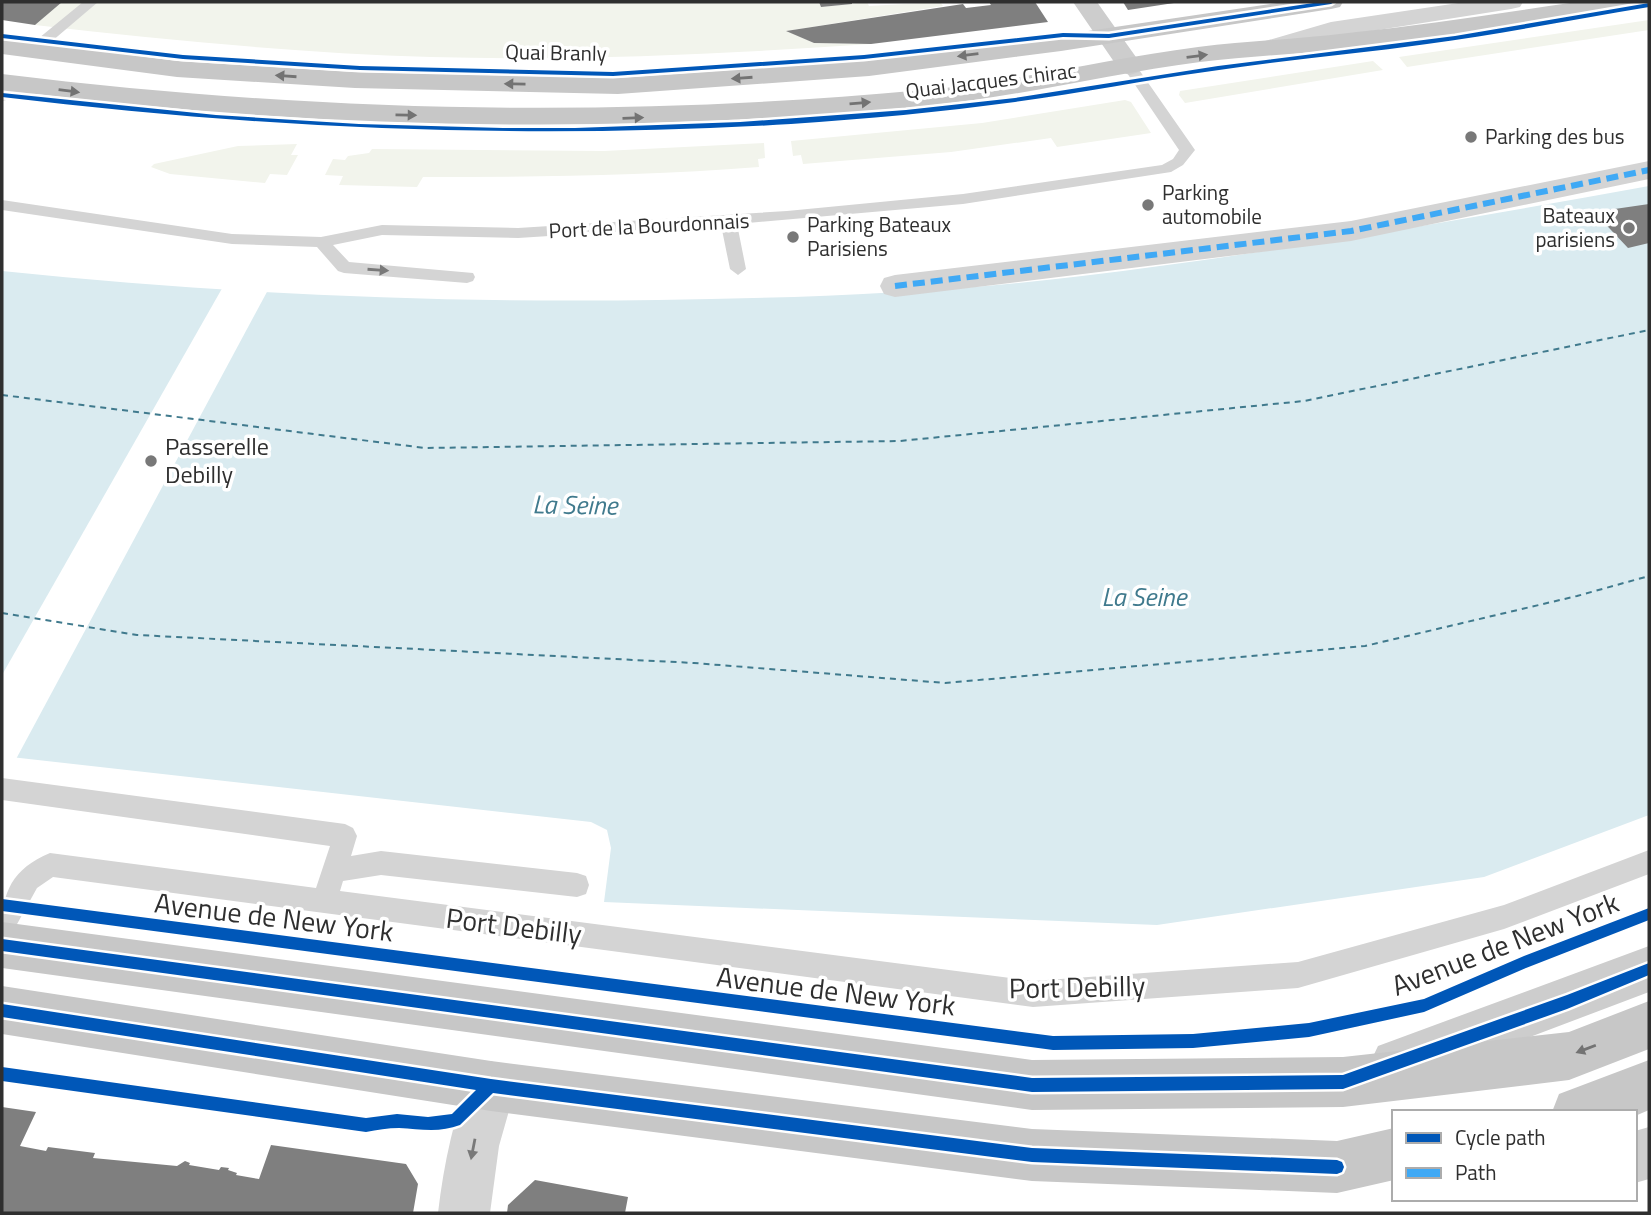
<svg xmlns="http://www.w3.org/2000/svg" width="1651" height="1215" viewBox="0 0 1651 1215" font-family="'Titillium Web',sans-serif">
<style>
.green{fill:#f2f4ec}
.water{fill:#daebf0}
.pier{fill:#fff}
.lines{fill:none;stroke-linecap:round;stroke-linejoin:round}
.ferry{stroke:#407a8d;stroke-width:2;stroke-dasharray:6 5;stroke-linecap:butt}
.building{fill:#7f7f7f}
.lane{fill:#d4d4d4;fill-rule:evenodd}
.street{fill:#d4d4d4;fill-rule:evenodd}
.secondary{fill:#cdcdcd;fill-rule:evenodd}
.primary{fill:#c7c7c7;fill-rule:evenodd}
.quiet{stroke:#3fa9f5;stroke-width:6;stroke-dasharray:12 6;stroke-linecap:butt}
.cycleway-casing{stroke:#fff;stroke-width:5}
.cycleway{fill:#0057b8;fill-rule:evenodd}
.oneway{fill:#737373}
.oneway2{fill:#797979}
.poi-dot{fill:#787878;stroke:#fff;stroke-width:2.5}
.labels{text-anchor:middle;stroke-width:7;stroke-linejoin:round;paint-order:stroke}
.far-street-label{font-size:21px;fill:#2f2f2f;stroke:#fff}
.far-poi-label{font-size:21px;fill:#2f2f2f;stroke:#fff;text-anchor:start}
.poi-label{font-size:24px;fill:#2f2f2f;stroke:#fff;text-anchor:start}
.water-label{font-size:26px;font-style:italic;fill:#407a8d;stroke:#fff}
.near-street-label{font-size:28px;fill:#2f2f2f;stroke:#fff}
</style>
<rect width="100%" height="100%" fill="#fff"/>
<!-- green -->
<path class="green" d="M 61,2 L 819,2 L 821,7 L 867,2 L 869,6 L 940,2 L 943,6 L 787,31 L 814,43 L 871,44 C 724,54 578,61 431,57 C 298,53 166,40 35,25 Z
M 1649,20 L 1649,30 L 1407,67 L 1399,57 Z
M 1373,61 L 1383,70 L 1185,103 L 1179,95 L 1180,91 Z
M 1125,100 L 1131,102 L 1151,133 L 1057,147 L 1051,138 L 951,152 L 803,164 L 801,155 L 793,156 L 791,141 L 982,123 Z
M 764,143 L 765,158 L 758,159 L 759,167 C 647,176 535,177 423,177 L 417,187 L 339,185 L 343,176 L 325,175 L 333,159 L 345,160 L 348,156 L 369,153 L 372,149 L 604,151 Z
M 297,144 L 291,155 L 298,155 L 287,175 L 270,174 L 265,183 L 170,174 L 151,167 L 154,164 L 238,146 Z"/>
<!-- water -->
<path class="water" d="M 1649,186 L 1649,815 L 1484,877 L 1157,925 L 604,902 L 611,848 L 607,830 L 591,822 L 2,756 L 2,271 C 220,294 439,303 658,300 C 800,298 942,293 1082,276 C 1272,253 1461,220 1649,186 Z"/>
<!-- pier -->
<path class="pier" d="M 224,285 L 268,290 L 15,761 L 2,760 L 2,675 Z"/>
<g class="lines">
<!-- ferry -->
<path class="ferry" d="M 2,395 L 425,448 L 900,441 L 1304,401 L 1649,330
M 2,613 L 137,635 L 694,663 L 945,683 L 1365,646 L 1577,596 L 1649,576"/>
</g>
<!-- building -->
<path class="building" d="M 2,2 L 62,2 L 35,25 L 2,20 Z
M 819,2 L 852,2 L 852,4 L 821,7 Z
M 989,2 L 1035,2 L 1048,22 L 871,44 L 814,43 L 786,31 L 963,4 L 966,8 L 991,5 Z
M 1123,2 L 1174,2 L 1174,3 L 1128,10 Z
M 1649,204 L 1649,243 L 1628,248 L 1594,212 Z
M 2,1107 L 36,1112 L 20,1146 L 46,1151 L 48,1147 L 95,1153 L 93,1158 L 177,1166 L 185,1161 L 190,1163 L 189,1165 L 219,1170 L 221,1167 L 229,1168 L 228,1170 L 237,1173 L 236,1175 L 259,1179 L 271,1145 L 406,1164 L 418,1184 L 413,1213 L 2,1213 Z
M 535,1180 L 628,1197 L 625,1213 L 507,1213 L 508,1205 Z"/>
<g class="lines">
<!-- lane -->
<path class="lane" d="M 83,2 L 98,2 L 38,53 L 28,53 L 28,47 Z
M 1130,63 L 1135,64 L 1195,150 L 1183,165 L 1171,172 L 963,204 L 737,224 L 746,269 L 738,275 L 730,269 L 721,225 L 518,238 L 382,235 L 333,245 L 349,262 L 473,273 L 475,277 L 473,281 L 467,283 L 344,273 L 338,271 L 317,247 L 232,244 L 2,210 L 2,200 L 232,234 L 321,237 L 382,225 L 518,228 L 787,211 L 963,194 L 1162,165 L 1173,159 L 1179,150 L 1123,67 Z
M 2,778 L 345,824 L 353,828 L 357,836 L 351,856 L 381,851 L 577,873 L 586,876 L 589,885 L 586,894 L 577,897 L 381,875 L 343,881 L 340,891 L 1033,981 L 1298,962 L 1504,905 L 1649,850 L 1649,874 L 1504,929 L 1298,988 L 1033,1007 L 53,877 L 37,888 L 11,935 L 2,939 C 0,897 9,870 50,853 L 316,888 L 330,846 L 2,800 Z"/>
<!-- street -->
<path class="street" d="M 1465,2 L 1523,2 L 1520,7 L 1511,9 L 1334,37 L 1271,55 L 1262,52 L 1258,47 L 1262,42 L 1331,22 Z
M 32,78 L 41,80 L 45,86 L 41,92 L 2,101 L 2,85 Z
M 1649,161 L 1649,179 L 1351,241 L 895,297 L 884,294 L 880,286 L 884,278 L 895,275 L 1351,221 Z
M 491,1061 L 509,1068 L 516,1086 L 499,1146 L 490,1213 L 438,1213 C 444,1163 454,1115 473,1068 Z"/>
<!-- secondary -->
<path class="secondary" d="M 1073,2 L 1097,2 L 1143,67 L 1139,72 L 1130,75 L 1121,72 Z
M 1649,946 L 1649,992 L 1395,1088 L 1378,1080 L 1370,1063 L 1378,1046 Z
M 1649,1127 L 1649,1179 L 1635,1183 L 1635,1131 Z"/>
<!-- primary -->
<path class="primary" d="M 1284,2 L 1343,2 L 1340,7 L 1331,9 L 1061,51 L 869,76 L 618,94 L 355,88 L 177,77 L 2,54 L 2,38 L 177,61 L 355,72 L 618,78 L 869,60 L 1061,35 Z
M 1577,2 L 1635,2 L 1632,7 L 1623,9 C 1531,23 1440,39 1347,49 C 1298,54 1249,56 1200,62 C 1108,74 1018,97 925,106 C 617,136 309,129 2,90 L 2,74 C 313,112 610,119 923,90 C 1015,82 1106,59 1198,47 C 1248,41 1298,39 1348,33 C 1425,25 1501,13 1577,2 Z
M 2,922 L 1032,1060 L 1343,1057 L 1569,1032 L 1649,1001 L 1649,1049 L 1569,1080 L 1343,1107 L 1032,1110 L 2,968 Z
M 2,986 L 491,1061 L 1032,1129 L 1337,1141 L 1394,1128 L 1394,1180 L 1337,1193 L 1032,1181 L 491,1111 L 2,1034 Z
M 1649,1060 L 1649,1110 L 1635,1116 L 1635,1112 L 1552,1112 L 1559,1094 Z"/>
<!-- quiet -->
<path class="quiet" d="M 895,286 L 1351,231 L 1649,170"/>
<!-- cycleway casing -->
<g class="cycleway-casing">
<path id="cycleway" d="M 1320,2 L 1334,2 L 1331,4 L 1109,38 L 1063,37 L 864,59 L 613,76 L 360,70 L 183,59 L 2,38 L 2,34 L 183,55 L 360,66 L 613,72 L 864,55 L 1063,33 L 1109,34 Z
M 1649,3 L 1649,7 C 1575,19 1502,34 1427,44 C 1356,54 1284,60 1212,71 C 1146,80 1081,93 1015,102 C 941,112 866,119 791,124 C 527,140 264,129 2,97 L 2,93 L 216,115 L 359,124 L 503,128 L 575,128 L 740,122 L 906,110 L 1015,98 L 1218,66 L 1455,36 Z
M 2,899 L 1053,1036 L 1193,1034 L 1309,1023 L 1424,999 L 1524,956 L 1649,908 L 1649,920 L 1526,968 L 1424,1012 L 1309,1037 L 1193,1048 L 1053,1050 L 2,911 Z
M 2,939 L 1032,1078 L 1343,1075 L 1567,995 L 1649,963 L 1649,975 L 1567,1009 L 1343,1089 L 1032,1092 L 2,951 Z
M 2,1004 L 491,1079 L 1032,1148 L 1337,1160 L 1342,1162 L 1344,1167 L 1342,1172 L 1337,1174 L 1032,1162 L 493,1093 L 460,1125 C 440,1133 420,1129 399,1128 C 388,1128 377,1130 366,1132 L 2,1081 L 2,1067 L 366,1118 L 397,1114 L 428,1117 L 452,1114 L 476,1090 L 2,1017 Z"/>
</g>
<!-- cycleway -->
<use href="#cycleway" class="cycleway"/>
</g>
<!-- one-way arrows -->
<defs><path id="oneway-solid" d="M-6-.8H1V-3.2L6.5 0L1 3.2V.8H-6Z" transform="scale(1.75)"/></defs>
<g class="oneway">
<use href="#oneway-solid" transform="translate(968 55) rotate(173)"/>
<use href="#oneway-solid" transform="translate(1197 56) rotate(-7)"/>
<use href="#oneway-solid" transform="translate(286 76) rotate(-176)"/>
<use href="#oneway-solid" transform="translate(742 78) rotate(176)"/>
<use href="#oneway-solid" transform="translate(515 84) rotate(-179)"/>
<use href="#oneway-solid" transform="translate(69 91) rotate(7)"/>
<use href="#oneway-solid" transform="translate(860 103) rotate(-5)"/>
<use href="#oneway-solid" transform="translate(406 115) rotate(1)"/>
<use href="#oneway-solid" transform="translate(633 118) rotate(-2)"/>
<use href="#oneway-solid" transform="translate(1586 1049) rotate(159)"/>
</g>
<g class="oneway2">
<use href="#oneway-solid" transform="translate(378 270) rotate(4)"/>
<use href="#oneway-solid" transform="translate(473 1149) rotate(101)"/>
</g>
<!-- markers -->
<g class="poi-dot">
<circle cx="1471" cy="137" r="7"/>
<circle cx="1148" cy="205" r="7"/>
<circle cx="1629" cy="228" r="7"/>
<circle cx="793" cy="237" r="7"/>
<circle cx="151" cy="461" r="7"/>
</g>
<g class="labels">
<!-- far-street labels -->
<g class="far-street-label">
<text transform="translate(556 53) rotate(1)" y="7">Quai Branly</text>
<text transform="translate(991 81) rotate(-7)" y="7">Quai Jacques Chirac</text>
<text transform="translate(649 226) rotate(-3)" y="7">Port de la Bourdonnais</text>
</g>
<!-- far-poi labels -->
<g class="far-poi-label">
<text x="1485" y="144">Parking des bus</text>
<text x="1162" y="200">Parking<tspan x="1162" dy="24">automobile</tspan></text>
<text x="1615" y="223" text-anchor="end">Bateaux<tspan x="1615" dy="24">parisiens</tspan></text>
<text x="807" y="232">Parking Bateaux<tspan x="807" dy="24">Parisiens</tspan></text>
</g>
<!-- poi labels -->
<g class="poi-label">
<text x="165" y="455">Passerelle<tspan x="165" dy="28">Debilly</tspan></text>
</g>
<!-- water labels -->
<g class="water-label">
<text transform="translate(575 505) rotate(1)" y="9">La Seine</text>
<text x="1144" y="606">La Seine</text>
</g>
<!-- near-street labels -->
<g class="near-street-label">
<text transform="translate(274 917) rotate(7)" y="10">Avenue de New York</text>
<text transform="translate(514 926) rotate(7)" y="10">Port Debilly</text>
<text transform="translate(1505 944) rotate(-21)" y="10">Avenue de New York</text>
<text transform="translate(1077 987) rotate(-1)" y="10">Port Debilly</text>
<text transform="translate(836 991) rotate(7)" y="10">Avenue de New York</text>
</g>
</g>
<!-- border -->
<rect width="1651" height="1215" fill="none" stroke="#2f2f2f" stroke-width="7"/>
<!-- legend -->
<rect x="1392" y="1110" width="245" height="91" fill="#ffffff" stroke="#acacac" stroke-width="2"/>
<rect x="1406" y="1133" width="35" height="10" fill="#0057b8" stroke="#acacac" stroke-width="2"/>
<text x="1455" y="1145" font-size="21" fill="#2f2f2f">Cycle path</text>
<rect x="1406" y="1168" width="35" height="10" fill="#3fa9f5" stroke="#acacac" stroke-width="2"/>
<text x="1455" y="1180" font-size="21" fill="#2f2f2f">Path</text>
</svg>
